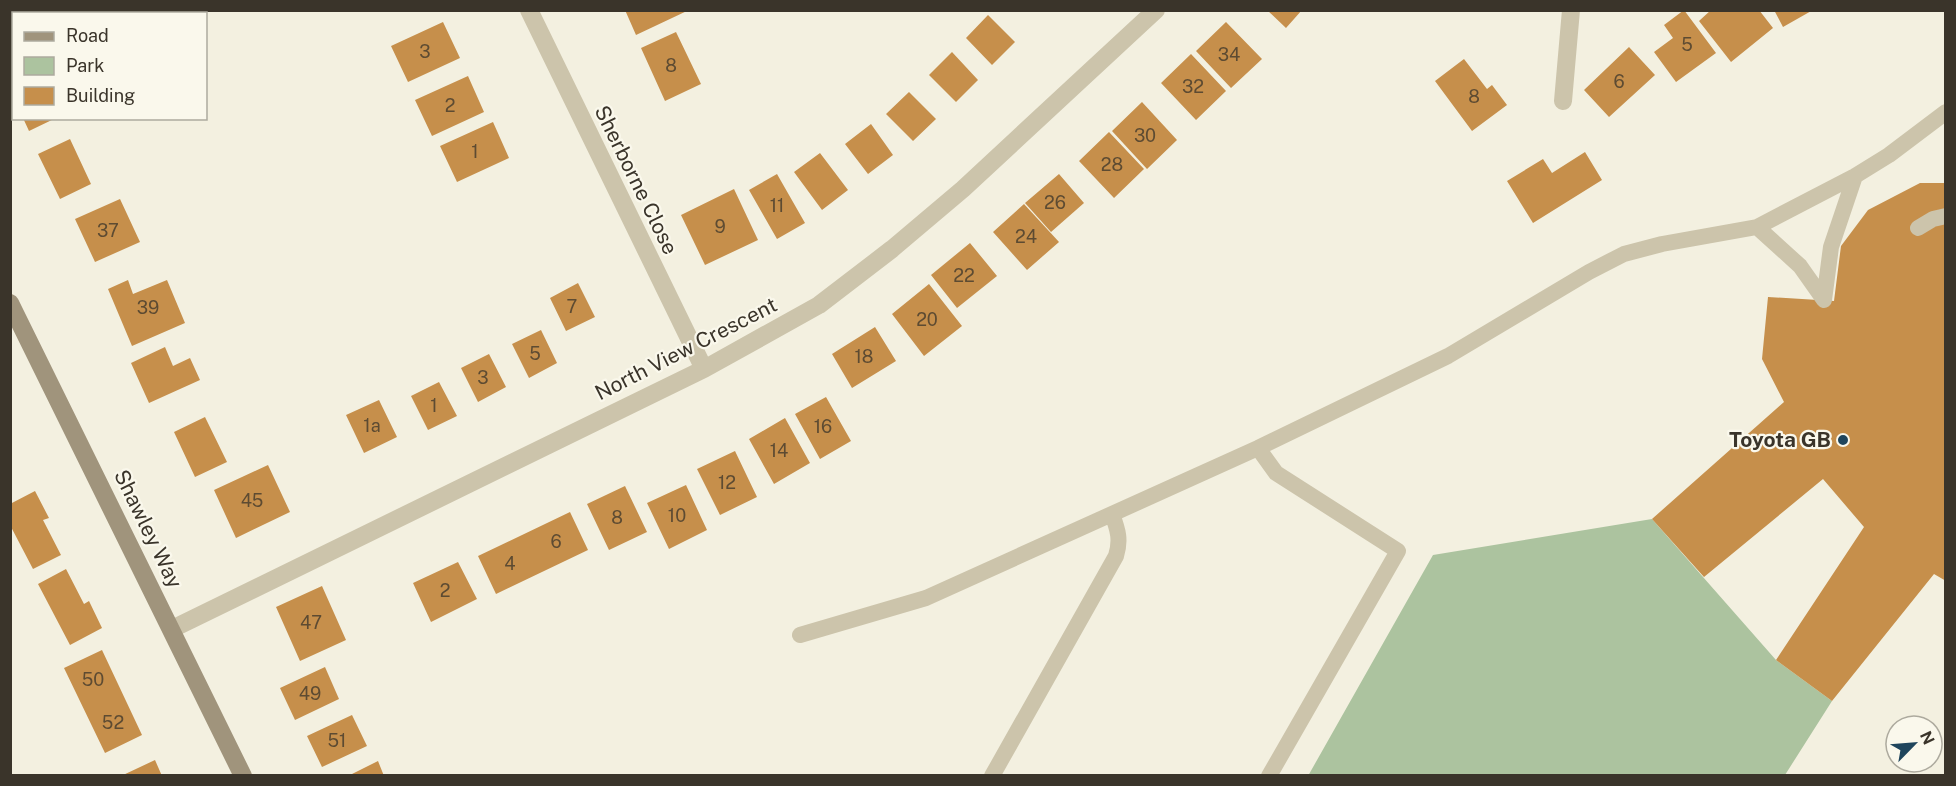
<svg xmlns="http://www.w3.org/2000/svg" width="1956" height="786" viewBox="0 0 1956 786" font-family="'Public Sans',sans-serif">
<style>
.green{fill:#acc39f}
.building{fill:#c68f4b}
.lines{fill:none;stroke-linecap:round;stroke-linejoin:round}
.lane{stroke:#ccc4ab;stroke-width:16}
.street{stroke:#ccc4ab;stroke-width:18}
.secondary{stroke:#a0947c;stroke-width:18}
.poi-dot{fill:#1f455c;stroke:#faf8ec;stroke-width:2}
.labels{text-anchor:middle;stroke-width:4.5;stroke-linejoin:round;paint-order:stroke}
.number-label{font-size:18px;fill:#5d4b32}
.street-label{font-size:21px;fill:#3a342a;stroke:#faf8ec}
.poi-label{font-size:21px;font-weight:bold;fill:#3a342a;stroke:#faf8ec;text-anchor:end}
</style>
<rect width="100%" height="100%" fill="#f3f0e0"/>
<!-- green -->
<path class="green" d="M 1652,519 L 1776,660 L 1832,701 L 1785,775 L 1308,776 L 1433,555 Z"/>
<!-- building -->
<path class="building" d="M 625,10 L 689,10 L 636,35 Z
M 1267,10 L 1302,10 L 1286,28 Z
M 1684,10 L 1716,53 L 1676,82 L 1654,52 L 1673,38 L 1664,25 Z
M 1711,10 L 1759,10 L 1773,28 L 1731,62 L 1699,21 Z
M 1774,10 L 1813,10 L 1783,27 Z
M 988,15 L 1015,42 L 992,65 L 966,38 Z
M 10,16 L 14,22 L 14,67 L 10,69 Z
M 443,22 L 460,58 L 408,82 L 391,46 Z
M 1226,22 L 1262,59 L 1231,88 L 1196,51 Z
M 676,32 L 701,84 L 665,101 L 641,48 Z
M 1629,47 L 1655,75 L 1609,117 L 1584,90 Z
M 952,52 L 978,80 L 956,102 L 929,75 Z
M 1191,54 L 1226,91 L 1196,120 L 1161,83 Z
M 1464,59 L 1487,89 L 1492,85 L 1507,105 L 1472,131 L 1435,81 Z
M 468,76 L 484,112 L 432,136 L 415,100 Z
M 14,87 L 14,110 L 10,112 L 10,88 Z
M 909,92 L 936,119 L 913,141 L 886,114 Z
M 1142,102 L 1177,140 L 1147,169 L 1112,131 Z
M 23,118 L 56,118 L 29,131 Z
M 493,122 L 509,158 L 457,182 L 440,146 Z
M 871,124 L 893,155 L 868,174 L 845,144 Z
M 1109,132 L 1144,169 L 1114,198 L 1079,161 Z
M 70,139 L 91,184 L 60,199 L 38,154 Z
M 1585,152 L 1602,180 L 1533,223 L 1507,181 L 1543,159 L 1552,173 Z
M 820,153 L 848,190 L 822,210 L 794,172 Z
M 777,174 L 805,223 L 777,239 L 749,190 Z
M 1059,174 L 1084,203 L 1051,232 L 1025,203 Z
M 1920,183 L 1946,183 L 1946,581 L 1934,574 L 1832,701 L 1776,660 L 1864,527 L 1823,479 L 1704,577 L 1652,519 L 1784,402 L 1762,359 L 1768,297 L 1834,301 L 1841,246 L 1868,210 Z
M 734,189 L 758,240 L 705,265 L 681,215 Z
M 120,199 L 140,242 L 95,262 L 75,219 Z
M 1024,204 L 1059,242 L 1027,270 L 993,232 Z
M 970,243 L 997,276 L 957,308 L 931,275 Z
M 128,280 L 133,294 L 167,280 L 185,323 L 132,346 L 108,289 Z
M 578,283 L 595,317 L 566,331 L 550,298 Z
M 929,284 L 962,326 L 924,356 L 892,314 Z
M 875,327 L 896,361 L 852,388 L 832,354 Z
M 541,330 L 557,363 L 529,378 L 512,344 Z
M 165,347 L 173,366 L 190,358 L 200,380 L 149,403 L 131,363 Z
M 489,354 L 506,387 L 478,402 L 461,368 Z
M 439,382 L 457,416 L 428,430 L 411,396 Z
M 826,397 L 851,441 L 820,459 L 795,414 Z
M 379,400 L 397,437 L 364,453 L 346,415 Z
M 205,417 L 227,462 L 195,477 L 174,432 Z
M 785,418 L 810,463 L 774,484 L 749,439 Z
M 735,451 L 757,497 L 720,515 L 697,469 Z
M 268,465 L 290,512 L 236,538 L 214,490 Z
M 686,485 L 707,530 L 669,549 L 647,503 Z
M 625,486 L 647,532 L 609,550 L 587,504 Z
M 35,491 L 49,518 L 43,520 L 61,555 L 33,569 L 10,525 L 10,504 Z
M 570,512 L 588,550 L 496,594 L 478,556 Z
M 458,562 L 477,599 L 431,622 L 413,583 Z
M 66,569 L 84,604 L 89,601 L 102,628 L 70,645 L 38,584 Z
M 322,586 L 346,640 L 300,661 L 276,607 Z
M 102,650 L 142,735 L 105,753 L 64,668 Z
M 325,667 L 339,699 L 295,720 L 280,688 Z
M 352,715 L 367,746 L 322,767 L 307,736 Z
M 155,760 L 162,776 L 121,776 Z
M 378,761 L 384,776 L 348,776 Z"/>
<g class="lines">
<!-- lane -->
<path class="lane" d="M 1757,227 L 1800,266 L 1824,300
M 1918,228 L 1933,219 L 1946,216
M 1824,300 L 1831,247 L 1855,176
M 1258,448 L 1276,473 L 1398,551 L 1269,776
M 800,635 L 926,598 L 1258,448 L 1448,356 L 1589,272 L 1624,254 L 1662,244 L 1757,227 L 1855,176 L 1889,155 L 1946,112
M 992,776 L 1116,556 C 1121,540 1118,530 1112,514"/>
<!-- street -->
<path class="street" d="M 529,10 L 704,369
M 1563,101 L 1571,10
M 172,629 L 704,369 L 819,305 L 892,249 L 963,189 L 1156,10"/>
<!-- secondary -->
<path class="secondary" d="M 10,303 L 243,776"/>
</g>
<!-- markers -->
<circle class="poi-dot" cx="1843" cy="440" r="6"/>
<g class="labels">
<!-- number labels -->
<g class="number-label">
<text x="1687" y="51">5</text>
<text x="425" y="58">3</text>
<text x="1229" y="61">34</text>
<text x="671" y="72">8</text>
<text x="1619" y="88">6</text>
<text x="1193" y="93">32</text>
<text x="1474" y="103">8</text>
<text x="450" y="112">2</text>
<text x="1145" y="142">30</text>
<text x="475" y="158">1</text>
<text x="1112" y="171">28</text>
<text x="1055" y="209">26</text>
<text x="777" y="212">11</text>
<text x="720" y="233">9</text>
<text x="108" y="237">37</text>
<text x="1026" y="243">24</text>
<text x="964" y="282">22</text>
<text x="572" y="313">7</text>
<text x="148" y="314">39</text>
<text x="927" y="326">20</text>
<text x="535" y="360">5</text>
<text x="864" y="363">18</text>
<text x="483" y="384">3</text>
<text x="434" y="412">1</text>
<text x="372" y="432">1a</text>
<text x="823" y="433">16</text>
<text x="779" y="457">14</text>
<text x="727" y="489">12</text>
<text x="252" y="507">45</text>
<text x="677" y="522">10</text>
<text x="617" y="524">8</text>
<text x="556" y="548">6</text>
<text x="510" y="570">4</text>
<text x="445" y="597">2</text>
<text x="311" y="629">47</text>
<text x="93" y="686">50</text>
<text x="310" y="700">49</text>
<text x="113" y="729">52</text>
<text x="337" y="747">51</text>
</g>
<!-- street labels -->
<g class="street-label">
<text transform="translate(636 180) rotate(64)" y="7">Sherborne Close</text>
<text transform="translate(686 349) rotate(-27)" y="7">North View Crescent</text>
<text transform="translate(148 529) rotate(64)" y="7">Shawley Way</text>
</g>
<!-- poi labels -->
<g class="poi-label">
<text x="1831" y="447">Toyota GB</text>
</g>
</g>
<!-- border -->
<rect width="1956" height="786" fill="none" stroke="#3a342a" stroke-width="24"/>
<!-- legend -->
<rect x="12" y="12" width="195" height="108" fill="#faf8ec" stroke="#adaa9e" stroke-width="1.5"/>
<rect x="24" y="32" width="30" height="9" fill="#a0947c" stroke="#adaa9e" stroke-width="1.5"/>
<text x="66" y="42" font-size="18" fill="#3a342a">Road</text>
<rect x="24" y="57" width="30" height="18" fill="#acc39f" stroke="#adaa9e" stroke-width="1.5"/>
<text x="66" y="72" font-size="18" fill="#3a342a">Park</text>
<rect x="24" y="87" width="30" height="18" fill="#c68f4b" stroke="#adaa9e" stroke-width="1.5"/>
<text x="66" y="102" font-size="18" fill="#3a342a">Building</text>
<!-- north arrow -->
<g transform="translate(1914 744) rotate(65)"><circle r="28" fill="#faf8ec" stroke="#adaa9e" stroke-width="1.5"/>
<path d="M0-4.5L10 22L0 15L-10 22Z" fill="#1f455c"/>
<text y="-9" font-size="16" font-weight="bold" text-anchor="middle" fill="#3a342a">N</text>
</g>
</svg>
